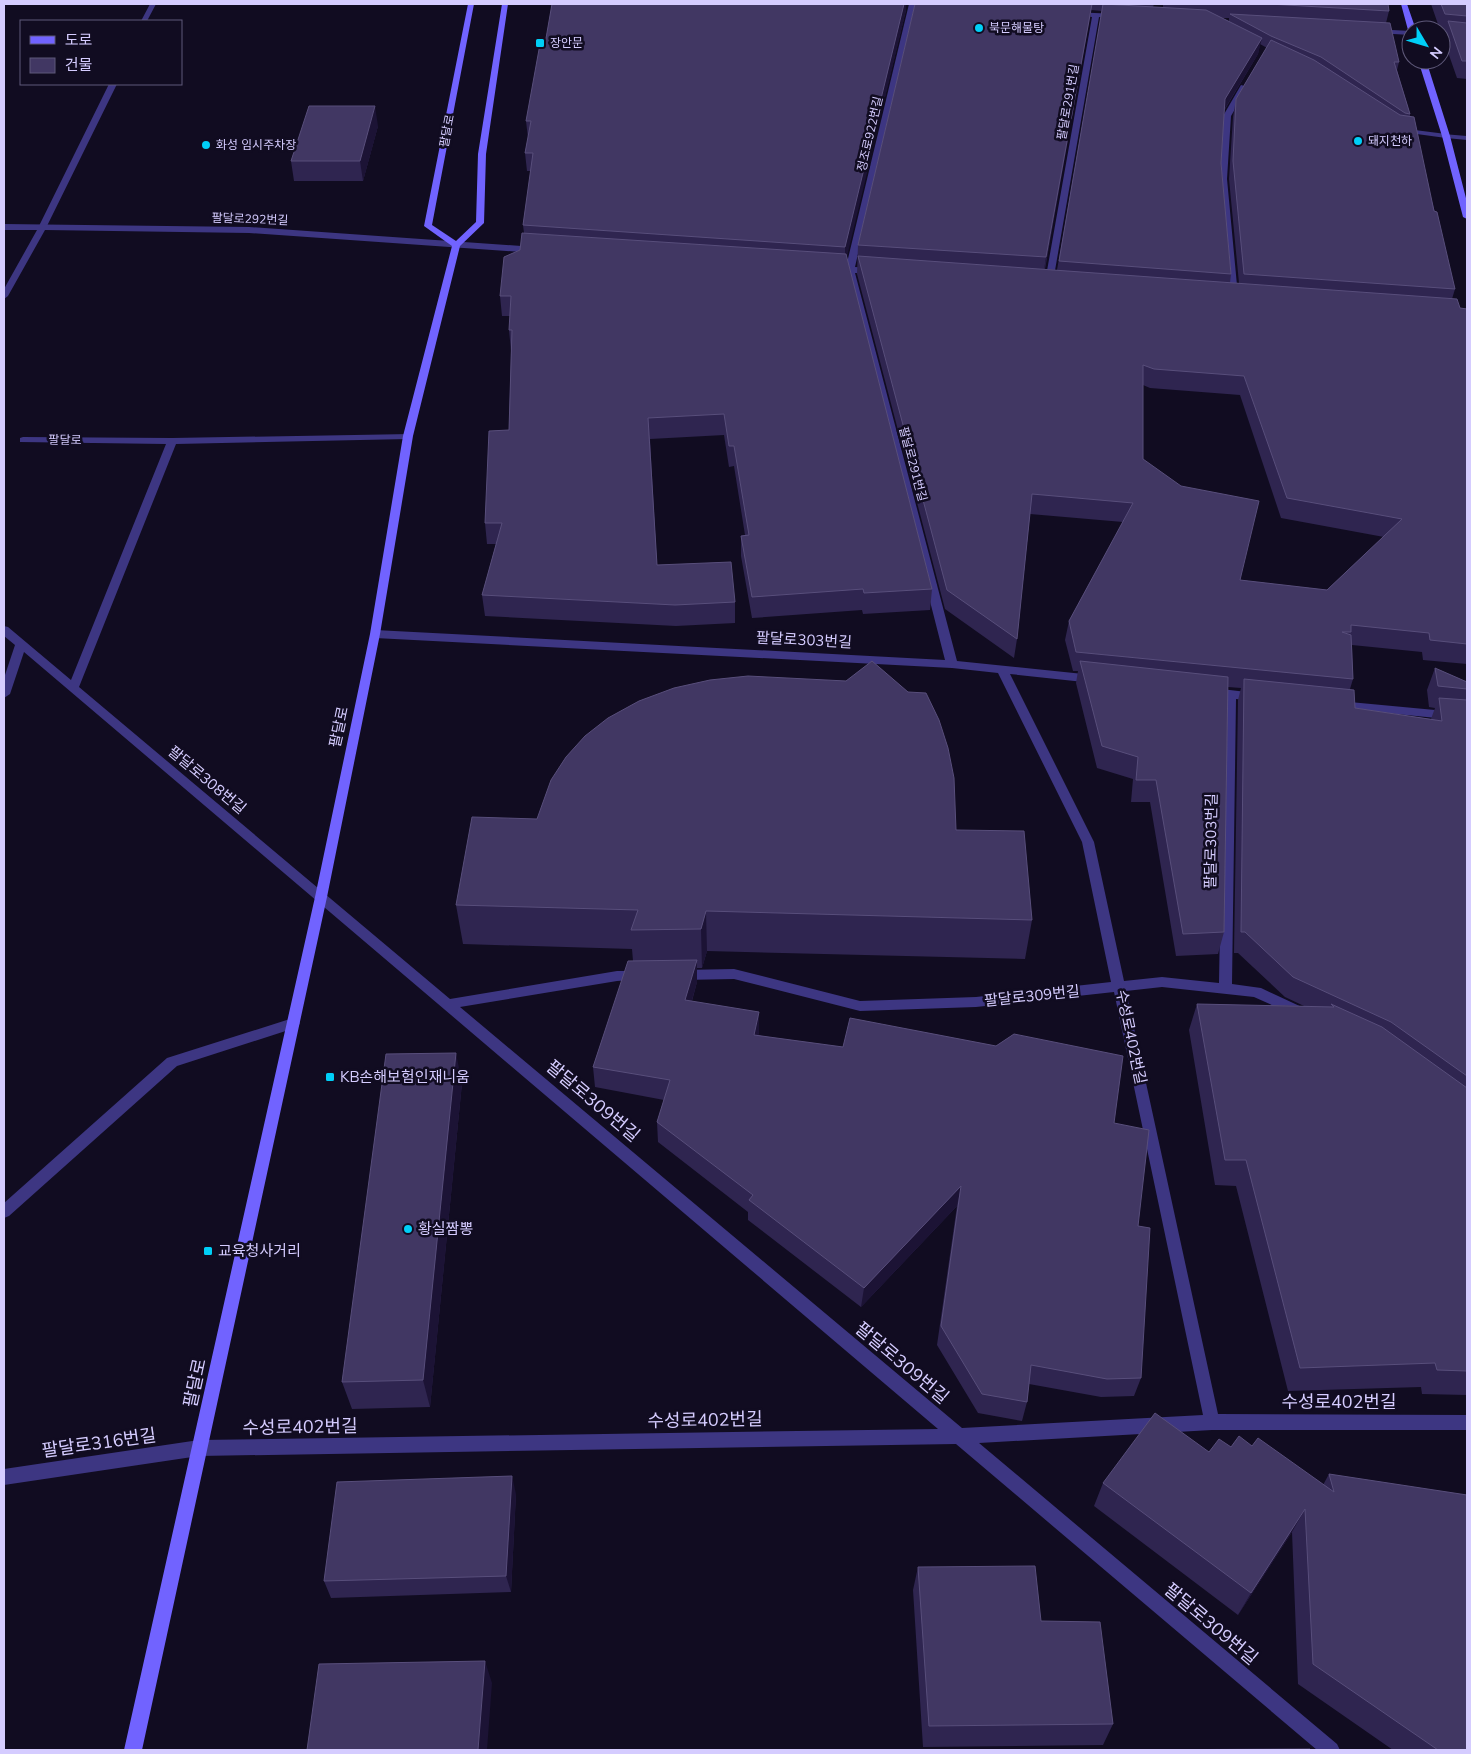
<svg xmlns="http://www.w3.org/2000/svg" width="1471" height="1754" viewBox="0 0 1471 1754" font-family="'Nunito Sans','Noto Sans KR',sans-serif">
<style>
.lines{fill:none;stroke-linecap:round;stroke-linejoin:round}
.lane{fill:#3d3682;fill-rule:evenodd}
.street{fill:#3d3682;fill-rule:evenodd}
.secondary{fill:#7163ff;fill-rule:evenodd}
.wall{fill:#2f2550;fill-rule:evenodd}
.shaded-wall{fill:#1c1335}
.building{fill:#413763;stroke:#584e7b;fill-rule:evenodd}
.poi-dot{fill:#00cff7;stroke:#110c21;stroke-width:2}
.labels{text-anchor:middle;stroke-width:5;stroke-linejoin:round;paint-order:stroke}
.far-poi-label{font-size:12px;fill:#d5ccff;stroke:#110c21;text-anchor:start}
.far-street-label{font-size:12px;fill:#d5ccff;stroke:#110c21}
.street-label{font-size:15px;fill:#d5ccff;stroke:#110c21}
.poi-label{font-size:15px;fill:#d5ccff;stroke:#110c21;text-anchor:start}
.near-street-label{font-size:18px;fill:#d5ccff;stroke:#110c21}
</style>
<rect width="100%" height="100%" fill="#110c21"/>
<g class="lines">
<!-- lane -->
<path class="lane" d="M 150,4 L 156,4 L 147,21 L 141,21 Z
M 109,84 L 117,84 L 46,228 L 39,230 L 38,228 Z
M 1241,85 L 1248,87 L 1231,116 L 1227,179 L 1238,296 L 1234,299 L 1230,296 L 1219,179 L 1223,116 Z
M 1399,128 L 1446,134 L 1450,136 L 1446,138 L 1402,132 L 1398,130 Z"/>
<!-- street -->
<path class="street" d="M 909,4 L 915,4 L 855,267 L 875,268 L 879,271 L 875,274 L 855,273 L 957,661 L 1093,675 L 1099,679 L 1093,683 L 1010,674 L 1094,842 L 1124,981 L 1162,977 L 1219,983 L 1224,697 L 1209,695 L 1207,692 L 1213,688 L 1255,693 L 1261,697 L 1255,701 L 1236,699 L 1232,984 L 1261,988 L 1306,1009 L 1308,1013 L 1306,1017 L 1301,1018 L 1254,997 L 1162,987 L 1126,991 L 1218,1414 L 1467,1415 L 1467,1430 L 1212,1430 L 979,1443 L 1337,1744 L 1340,1750 L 1317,1750 L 956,1444 L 199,1456 L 4,1485 L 4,1469 L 199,1440 L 938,1429 L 24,652 L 10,694 L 4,698 L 4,678 L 15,645 L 4,636 L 4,626 L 8,627 L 71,680 L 166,444 L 20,442 L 20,438 L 23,437 L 172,438 L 411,434 L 411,438 L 408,439 L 176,444 L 79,687 L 450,999 L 617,971 L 644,971 L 646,975 L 644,979 L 617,981 L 460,1007 L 962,1428 L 1203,1415 L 1114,992 L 976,1007 L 860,1011 L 734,979 L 682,980 L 677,979 L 675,975 L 677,971 L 682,970 L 734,969 L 860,1001 L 976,997 L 1111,982 L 1082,842 L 998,673 L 952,668 L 375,638 L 370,634 L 375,630 L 945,660 L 846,272 L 832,272 L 828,269 L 832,266 L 846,267 Z
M 1074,12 L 1116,14 L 1120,16 L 1116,18 L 1099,17 L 1053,282 L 1049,285 L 1045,282 L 1092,17 L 1072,15 L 1070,14 Z
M 1373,29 L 1411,31 L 1411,35 L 1376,33 L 1372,31 Z
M 1441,32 L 1467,34 L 1467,38 L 1441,36 Z
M 1443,134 L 1467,136 L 1467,140 L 1446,138 L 1443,138 Z
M 4,224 L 249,227 L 535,247 L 539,250 L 535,253 L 249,233 L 45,230 L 8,296 L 4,299 L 4,289 L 37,230 L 4,230 Z
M 1339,701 L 1467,713 L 1467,721 L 1335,708 L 1333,705 L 1335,702 Z
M 293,1018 L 298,1019 L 300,1023 L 298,1027 L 177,1066 L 9,1216 L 4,1218 L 4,1203 L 167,1058 Z"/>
<!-- secondary -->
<path class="secondary" d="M 468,4 L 474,4 L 432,225 L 456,241 L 476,222 L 478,154 L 502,4 L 508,4 L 486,154 L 484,223 L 460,246 L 413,436 L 380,634 L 327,897 L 142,1750 L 124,1750 L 315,897 L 370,634 L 403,436 L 452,246 L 424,226 Z
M 1401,4 L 1407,4 L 1416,30 L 1411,30 L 1411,32 L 1408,30 Z
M 1418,60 L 1426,60 L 1450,136 L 1467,202 L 1467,219 L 1463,217 L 1442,136 Z"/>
</g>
<!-- wall -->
<path class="wall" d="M 552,4 L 906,4 L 906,10 L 846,257 L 932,589 L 930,610 L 863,614 L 862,610 L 752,618 L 741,556 L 741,536 L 745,535 L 734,466 L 729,467 L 724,435 L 650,439 L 657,565 L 735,602 L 735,623 L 676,626 L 485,616 L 482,595 L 496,544 L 487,544 L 485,523 L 509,430 L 511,351 L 509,330 L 510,316 L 502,316 L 500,296 L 520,250 L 524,233 L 523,225 L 531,171 L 527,171 L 525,153 L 528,138 L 526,121 L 545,44 Z
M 915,4 L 1154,4 L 1153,7 L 1163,7 L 1163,4 L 1388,4 L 1389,11 L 1386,23 L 1399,62 L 1397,70 L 1410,114 L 1410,117 L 1455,289 L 1452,299 L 1460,308 L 1467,309 L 1467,664 L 1423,660 L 1422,652 L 1352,645 L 1353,679 L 1350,689 L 1355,708 L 1431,719 L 1435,708 L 1429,707 L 1427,690 L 1435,668 L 1467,682 L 1467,1395 L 1422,1394 L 1421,1387 L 1288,1391 L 1236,1186 L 1215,1185 L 1189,1030 L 1197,1004 L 1304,1006 L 1285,997 L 1238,953 L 1234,953 L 1238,700 L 1241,688 L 1228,687 L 1224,932 L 1218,954 L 1176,956 L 1150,802 L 1131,802 L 1133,779 L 1097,768 L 1076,683 L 1078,671 L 1073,671 L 1065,640 L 1069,621 L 1123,522 L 1030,514 L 1017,639 L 1014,658 L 945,609 L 857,274 L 858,245 ZM 1091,10 L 1102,11 L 1057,270 L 1045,269 ZM 1222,18 L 1229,18 L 1229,21 ZM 1260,44 L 1267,48 L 1236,99 L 1233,117 L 1229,179 L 1239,283 L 1230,283 L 1231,274 L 1221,163 L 1224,111 L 1258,54 ZM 1143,385 L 1150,388 L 1240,395 L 1281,518 L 1384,537 L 1327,590 L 1240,580 L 1143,459 Z
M 1431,4 L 1467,4 L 1467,79 L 1457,78 L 1443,38 L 1445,31 L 1440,30 Z
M 378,126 L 363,181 L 294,181 L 291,161 Z
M 956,830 L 1032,920 L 1025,959 L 707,951 L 702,968 L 697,968 L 697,982 L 692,1001 L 759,1033 L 758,1035 L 1114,1123 L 1138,1226 L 1141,1378 L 1134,1396 L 1101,1397 L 1029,1384 L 1027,1402 L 1022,1421 L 978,1413 L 937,1345 L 957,1206 L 861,1307 L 748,1220 L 748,1212 L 658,1142 L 657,1122 L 664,1100 L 595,1087 L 593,1067 L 633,961 L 632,949 L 463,944 L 456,905 Z
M 462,1083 L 430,1407 L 352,1409 L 342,1382 Z
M 1252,1446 L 1323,1485 L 1329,1474 L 1467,1750 L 1393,1750 L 1298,1684 L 1292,1532 L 1238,1615 L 1094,1506 L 1103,1483 L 1209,1452 L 1231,1447 Z
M 516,1494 L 511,1592 L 331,1598 L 324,1581 Z
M 918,1567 L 1041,1621 L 1113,1724 L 1103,1745 L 923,1747 L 913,1590 Z"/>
<!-- shaded-wall -->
<path class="shaded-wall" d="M 904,4 L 906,4 L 906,10 L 845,265 L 845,247 Z
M 1092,4 L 1090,19 L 1043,277 L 1046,257 Z
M 1262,38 L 1258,54 L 1221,115 L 1225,99 Z
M 375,106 L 378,126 L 363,181 L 360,161 Z
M 706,911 L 707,951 L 702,968 L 701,929 Z
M 697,960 L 697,982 L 686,1021 L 685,1000 Z
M 759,1012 L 759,1033 L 754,1056 L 754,1035 Z
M 456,1053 L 462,1083 L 430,1407 L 423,1380 Z
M 961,1186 L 957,1206 L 861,1307 L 864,1288 Z
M 512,1476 L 516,1494 L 511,1592 L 506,1576 Z
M 1305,1509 L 1292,1532 L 1238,1615 L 1251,1593 Z
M 485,1661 L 492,1683 L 487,1750 L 478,1750 Z"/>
<!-- building -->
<path class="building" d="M 552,4 L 904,4 L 845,247 L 523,225 L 533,153 L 525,153 L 531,121 L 526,121 L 540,44 L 545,44 Z
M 915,4 L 1092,4 L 1046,257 L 858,245 Z
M 1103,4 L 1206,10 L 1262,38 L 1225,99 L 1221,163 L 1231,274 L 1059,261 Z
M 1269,4 L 1388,4 L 1389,11 Z
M 1441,4 L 1467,4 L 1467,16 L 1445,14 Z
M 1230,14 L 1390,23 L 1399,62 L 1394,62 L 1410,114 L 1405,113 L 1321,57 L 1271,36 Z
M 1448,21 L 1467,23 L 1467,61 L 1462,61 Z
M 1271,40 L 1314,60 L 1400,115 L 1414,117 L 1434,211 L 1437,212 L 1455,289 L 1244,274 L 1233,161 L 1236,99 Z
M 309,106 L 375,106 L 360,161 L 291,161 Z
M 522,233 L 846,254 L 932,589 L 864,593 L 863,589 L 752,597 L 741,536 L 749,535 L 734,446 L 729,446 L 724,414 L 648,418 L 657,565 L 731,562 L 735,602 L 675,605 L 482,595 L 502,523 L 485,523 L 489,431 L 509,430 L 512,330 L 509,330 L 511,296 L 500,296 L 504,257 L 520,250 Z
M 858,256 L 1457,299 L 1460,308 L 1467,309 L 1467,644 L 1430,640 L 1429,633 L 1351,625 L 1351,632 L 1342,632 L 1351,635 L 1353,679 L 1076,652 L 1069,621 L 1133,503 L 1032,494 L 1017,639 L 947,590 ZM 1143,365 L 1154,369 L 1244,376 L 1287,498 L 1402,519 L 1327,590 L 1240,580 L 1259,501 L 1181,486 L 1143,459 Z
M 872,661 L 908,692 L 926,693 L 939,720 L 948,748 L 954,778 L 956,830 L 1024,831 L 1032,920 L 706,911 L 701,929 L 631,930 L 638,910 L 456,905 L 472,817 L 537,819 L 551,780 L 566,757 L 585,736 L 608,718 L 639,701 L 674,688 L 710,680 L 748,676 L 846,681 Z
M 1080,661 L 1228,677 L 1224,932 L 1183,934 L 1156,780 L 1136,780 L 1138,757 L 1102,746 Z
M 1435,668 L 1467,682 L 1467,689 L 1438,686 Z
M 1244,679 L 1354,690 L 1355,708 L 1442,721 L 1439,698 L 1467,700 L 1467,1076 L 1391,1022 L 1293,977 L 1245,932 L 1241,932 Z
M 697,960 L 685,1000 L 759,1012 L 754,1035 L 843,1047 L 850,1018 L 996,1046 L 1014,1034 L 1123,1056 L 1114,1123 L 1149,1130 L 1138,1226 L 1150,1228 L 1141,1378 L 1107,1379 L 1031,1365 L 1027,1402 L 982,1394 L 941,1326 L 961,1186 L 864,1288 L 749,1200 L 753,1195 L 657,1122 L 670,1080 L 593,1067 L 628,961 Z
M 1197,1004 L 1334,1007 L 1331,1004 L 1382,1027 L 1467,1088 L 1467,1371 L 1437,1370 L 1435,1363 L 1300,1368 L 1246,1160 L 1225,1160 Z
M 456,1053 L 423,1380 L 342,1382 L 386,1054 Z
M 1155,1413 L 1209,1452 L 1219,1439 L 1231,1447 L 1239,1436 L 1252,1446 L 1258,1438 L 1334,1492 L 1329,1474 L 1467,1495 L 1467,1750 L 1438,1750 L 1313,1664 L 1305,1509 L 1251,1593 L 1103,1483 Z
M 512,1476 L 506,1576 L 324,1581 L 337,1482 Z
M 1035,1566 L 1041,1621 L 1100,1622 L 1113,1724 L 929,1726 L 918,1567 Z
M 485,1661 L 478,1750 L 307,1750 L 319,1664 Z
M 1310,1749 L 1310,1750 L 1104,1750 Z"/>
<!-- markers -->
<g class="poi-dot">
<circle cx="979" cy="28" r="5"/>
<rect x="535" y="38" width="10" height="10" rx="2.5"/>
<circle cx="1358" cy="141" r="5"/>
<circle cx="206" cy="145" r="5"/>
<rect x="325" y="1072" width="10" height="10" rx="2.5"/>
<circle cx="408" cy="1229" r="5"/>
<rect x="203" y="1246" width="10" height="10" rx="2.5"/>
</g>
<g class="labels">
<!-- far-poi labels -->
<g class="far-poi-label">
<text x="989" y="32">북문해물탕</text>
<text x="550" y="47">장안문</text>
<text x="1368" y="145">돼지천하</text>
<text x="216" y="149">화성 임시주차장</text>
</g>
<!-- far-street labels -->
<g class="far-street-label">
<text transform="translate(1068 102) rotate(-80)" y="4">팔달로291번길</text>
<text transform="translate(447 131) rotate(-79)" y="4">팔달로</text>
<text transform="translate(870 134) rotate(-77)" y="4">정조로922번길</text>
<text transform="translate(250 219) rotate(2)" y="4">팔달로292번길</text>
<text transform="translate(65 440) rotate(1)" y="4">팔달로</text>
<text transform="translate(913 464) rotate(75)" y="4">팔달로291번길</text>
</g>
<!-- street labels -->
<g class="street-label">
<text transform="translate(804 640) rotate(3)" y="5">팔달로303번길</text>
<text transform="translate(339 727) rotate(-78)" y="5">팔달로</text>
<text transform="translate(207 780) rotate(40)" y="5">팔달로308번길</text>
<text transform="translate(1211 841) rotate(-89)" y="5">팔달로303번길</text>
<text transform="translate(1032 996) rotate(-6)" y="5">팔달로309번길</text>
<text transform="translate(1131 1037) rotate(78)" y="5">수성로402번길</text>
</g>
<!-- poi labels -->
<g class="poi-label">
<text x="340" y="1082">KB손해보험인재니움</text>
<text x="418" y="1234">황실짬뽕</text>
<text x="218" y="1256">교육청사거리</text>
</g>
<!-- near-street labels -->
<g class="near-street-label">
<text transform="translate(593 1101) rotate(40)" y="6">팔달로309번길</text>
<text transform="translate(902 1363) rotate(40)" y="6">팔달로309번길</text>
<text transform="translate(195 1383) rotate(-78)" y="6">팔달로</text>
<text x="1339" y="1408">수성로402번길</text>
<text transform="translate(705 1420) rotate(-1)" y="6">수성로402번길</text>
<text transform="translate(300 1427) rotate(-1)" y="6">수성로402번길</text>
<text transform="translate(99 1443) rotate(-8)" y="6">팔달로316번길</text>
<text transform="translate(1211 1624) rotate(40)" y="6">팔달로309번길</text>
</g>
</g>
<!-- border -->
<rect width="1471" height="1754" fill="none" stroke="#d5ccff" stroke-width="10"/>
<!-- legend -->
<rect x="20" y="20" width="162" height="65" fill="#110c21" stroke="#5f597a"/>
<rect x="30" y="36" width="25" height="8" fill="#7163ff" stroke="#5f597a"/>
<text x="65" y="45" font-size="15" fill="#d5ccff">도로</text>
<rect x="30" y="58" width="25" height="15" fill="#413763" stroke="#5f597a"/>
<text x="65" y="70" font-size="15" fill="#d5ccff">건물</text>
<!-- north arrow -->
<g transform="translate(1426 45) rotate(128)"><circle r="24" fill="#110c21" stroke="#5f597a"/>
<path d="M0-4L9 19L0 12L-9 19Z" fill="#00cff7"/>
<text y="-8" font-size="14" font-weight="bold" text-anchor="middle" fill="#d5ccff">N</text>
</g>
</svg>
